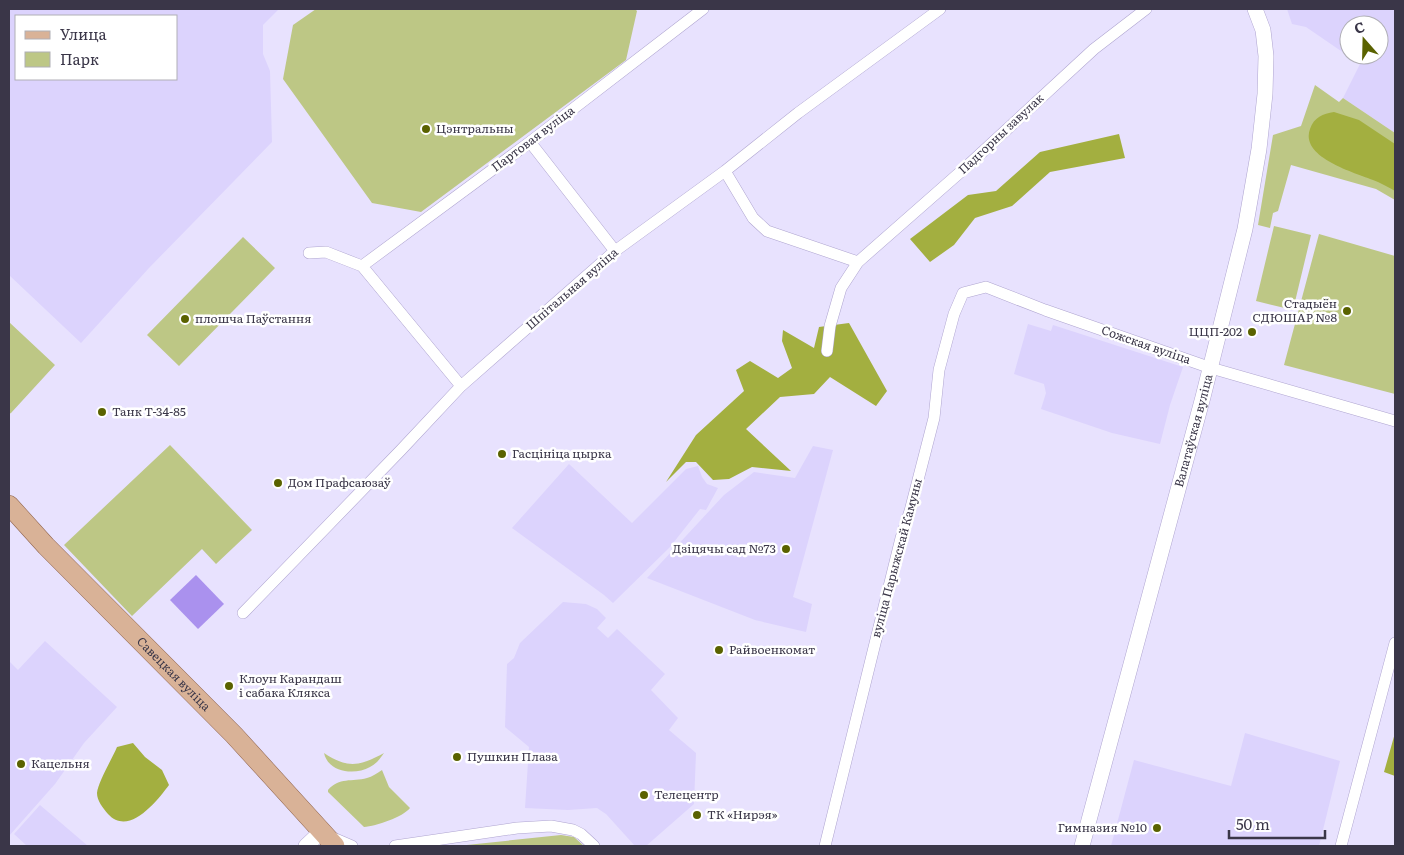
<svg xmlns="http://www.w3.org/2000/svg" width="1404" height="855" viewBox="0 0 1404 855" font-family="Literata,serif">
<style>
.built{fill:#dcd3fd;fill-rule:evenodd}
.green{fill:#bdc785}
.forest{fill:#a3af40}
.water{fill:#aa91ee}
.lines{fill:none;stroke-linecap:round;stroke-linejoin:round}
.minor-casing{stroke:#afa5d0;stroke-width:12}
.tertiary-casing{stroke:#afa5d0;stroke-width:16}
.primary-casing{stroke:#90654e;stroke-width:20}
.minor{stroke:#fff;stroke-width:11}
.tertiary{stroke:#fff;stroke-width:15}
.primary{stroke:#d9b297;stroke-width:19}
.poi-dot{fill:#5a6200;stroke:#fff;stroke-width:2}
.labels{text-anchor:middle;stroke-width:5;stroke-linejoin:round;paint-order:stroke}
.poi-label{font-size:12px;fill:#3a3648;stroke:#fff;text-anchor:start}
.street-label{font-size:12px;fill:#3a3648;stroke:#fff}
</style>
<rect width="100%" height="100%" fill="#e8e2fe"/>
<!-- built -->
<path class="built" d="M 9,9 L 279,9 L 263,25 L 263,54 L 270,71 L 272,142 L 149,268 L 81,343 L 9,275 ZM 16,16 L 176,16 L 176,79 L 16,79 Z
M 1287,9 L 1395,9 L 1395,133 L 1343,98 L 1360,64 L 1306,27 L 1292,24 ZM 1349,25 L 1379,25 L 1379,55 L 1349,55 Z
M 1028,324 L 1051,331 L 1053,325 L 1183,367 L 1170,405 L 1160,444 L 1112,433 L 1041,409 L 1046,393 L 1044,384 L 1014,374 Z
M 813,446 L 833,450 L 793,597 L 812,604 L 806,632 L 755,620 L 647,578 L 724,495 L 754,472 L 795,478 Z
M 569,464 L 632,523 L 686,469 L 698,466 L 702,477 L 707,484 L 718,488 L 706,510 L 700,509 L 670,547 L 613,603 L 604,595 L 512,528 Z
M 563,602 L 586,604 L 597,609 L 606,618 L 597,628 L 608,638 L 617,629 L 665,674 L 651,690 L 678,718 L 669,730 L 696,753 L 694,804 L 646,846 L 635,846 L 606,814 L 597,808 L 568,810 L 525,808 L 529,747 L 505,727 L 507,664 L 514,658 L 520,643 Z
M 45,641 L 117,707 L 84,743 L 55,784 L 9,836 L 9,661 L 18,670 Z
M 1245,733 L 1340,761 L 1319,846 L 1111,846 L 1134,760 L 1231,786 Z
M 40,805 L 81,840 L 88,846 L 27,846 L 14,834 Z"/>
<!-- green -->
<path class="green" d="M 316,9 L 635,9 L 637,11 L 626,60 L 421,212 L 372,203 L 283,79 L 293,25 Z
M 1315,85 L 1339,102 L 1343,98 L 1395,133 L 1395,200 L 1376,189 L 1291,165 L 1278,211 L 1273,213 L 1270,228 L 1258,225 L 1273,135 L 1301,126 Z
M 1274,226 L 1311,235 L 1293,310 L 1256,301 Z
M 1319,234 L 1395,256 L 1395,394 L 1284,365 Z
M 243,237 L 275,268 L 179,366 L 147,335 Z
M 9,322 L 55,365 L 11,413 L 9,414 Z
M 170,445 L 252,530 L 216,564 L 202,549 L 132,616 L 64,545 Z
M 324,753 C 348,769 360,766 384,753 C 380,759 376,764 370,767 C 354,776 328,772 324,753 Z
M 382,770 L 389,787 L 410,808 C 403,817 376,826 364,827 L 328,792 L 328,790 C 339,777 352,782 367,778 C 372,777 377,773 382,770 Z
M 561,835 L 574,837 L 584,846 L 457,846 Z"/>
<!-- forest -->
<path class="forest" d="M 1334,112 L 1359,120 L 1395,144 L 1395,191 C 1390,188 1384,185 1378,182 C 1360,174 1299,159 1310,129 C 1314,117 1323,114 1334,112 Z
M 1119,134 L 1125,158 L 1050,172 L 1012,206 L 975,218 L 954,245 L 930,262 L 910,239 L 968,195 L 996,191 L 1040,152 Z
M 849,323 L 887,391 L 876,406 L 830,377 L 814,394 L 780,397 L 746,429 L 791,471 L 752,467 L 729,479 L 713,480 L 696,462 L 686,462 L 666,482 L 696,435 L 744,391 L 736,370 L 750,361 L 778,378 L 792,368 L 782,341 L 783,330 L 814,348 L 819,327 Z
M 1395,733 L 1395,776 L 1384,772 Z
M 133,743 L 145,757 L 162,770 L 169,785 C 157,801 129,837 108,814 C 103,808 97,801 97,793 C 98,782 112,759 117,747 Z"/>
<!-- water -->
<path class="water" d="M 196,575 L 224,604 L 198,629 L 170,600 Z"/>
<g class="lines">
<!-- minor casing -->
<g class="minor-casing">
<path id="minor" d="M 530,142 L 615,251
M 725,171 L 753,218 L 767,231 L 858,262
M 309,253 L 326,252 L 362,266
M 362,266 L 530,142 L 703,9
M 362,266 L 461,386
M 827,351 L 830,326 L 841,288 L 858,262 L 965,168 L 1094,49 L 1146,9
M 243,613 L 401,450 L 461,386 L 615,251 L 725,171 L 798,113 L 940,9
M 331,837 L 352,846
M 395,846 L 517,828 L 551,826 L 573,830 L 581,834 L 594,846
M 825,846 L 901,538 L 910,511 L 934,418 L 939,370 L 954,314 L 963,293 L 986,287 L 1045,310 L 1211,368 L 1395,421
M 1341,846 L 1395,643"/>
</g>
<!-- tertiary casing -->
<g class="tertiary-casing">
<g id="tertiary">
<path d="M 306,846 L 322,831"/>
<path id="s1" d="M 1082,846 L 1203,397 L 1245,229 L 1259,149 L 1265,94 L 1266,56 L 1263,30 L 1255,9"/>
</g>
</g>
<!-- primary casing -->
<g class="primary-casing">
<g id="primary">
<path id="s2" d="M 9,505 L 46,546 L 234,735 L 335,846"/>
</g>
</g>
<!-- minor -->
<use href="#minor" class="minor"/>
<!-- tertiary -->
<use href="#tertiary" class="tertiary"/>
<!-- primary -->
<use href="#primary" class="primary"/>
</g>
<!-- markers -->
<g class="poi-dot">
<circle cx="426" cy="129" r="5"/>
<circle cx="1347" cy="311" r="5"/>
<circle cx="185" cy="319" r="5"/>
<circle cx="1252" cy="332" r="5"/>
<circle cx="102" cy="412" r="5"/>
<circle cx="502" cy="454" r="5"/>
<circle cx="278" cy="483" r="5"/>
<circle cx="786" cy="549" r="5"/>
<circle cx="719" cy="650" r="5"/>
<circle cx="229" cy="686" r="5"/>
<circle cx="457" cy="757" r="5"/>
<circle cx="21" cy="764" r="5"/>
<circle cx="644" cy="795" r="5"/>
<circle cx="697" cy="815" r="5"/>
<circle cx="1157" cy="828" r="5"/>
</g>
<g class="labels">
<!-- poi labels -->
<g class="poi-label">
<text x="436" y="133">Цэнтральны</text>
<text x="1337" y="308" text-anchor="end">Стадыён<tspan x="1337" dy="14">СДЮШАР №8</tspan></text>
<text x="195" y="323">плошча Паўстання</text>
<text x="1242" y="336" text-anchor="end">ЦЦП-202</text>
<text x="112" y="416">Танк Т-34-85</text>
<text x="512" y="458">Гасцініца цырка</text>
<text x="288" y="487">Дом Прафсаюзаў</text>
<text x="776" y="553" text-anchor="end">Дзіцячы сад №73</text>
<text x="729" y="654">Райвоенкомат</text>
<text x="239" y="683">Клоун Карандаш<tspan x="239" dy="14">і сабака Клякса</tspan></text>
<text x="467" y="761">Пушкин Плаза</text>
<text x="31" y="768">Кацельня</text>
<text x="654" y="799">Телецентр</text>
<text x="707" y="819">ТК «Нирэя»</text>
<text x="1147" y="832" text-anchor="end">Гимназия №10</text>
</g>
<!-- street labels -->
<g class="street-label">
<text transform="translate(1001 134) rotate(-43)" y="4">Падгорны завулак</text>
<text transform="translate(533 139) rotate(-37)" y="4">Партовая вуліца</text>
<text transform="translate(572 289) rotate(-41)" y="4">Шпітальная вуліца</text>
<text transform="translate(1146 345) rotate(19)" y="4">Сожская вуліца</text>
<text dy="4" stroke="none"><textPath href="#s1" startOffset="430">Валатаўская вуліца</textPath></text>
<text transform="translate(897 558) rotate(-75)" y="4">вуліца Парыжскай Камуны</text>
<text dy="4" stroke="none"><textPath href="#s2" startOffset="236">Савецкая вуліца</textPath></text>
</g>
</g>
<!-- border -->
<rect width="1404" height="855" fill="none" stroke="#3a3648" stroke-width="20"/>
<!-- legend -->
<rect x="15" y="15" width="162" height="65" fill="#ffffff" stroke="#b0afb6"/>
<rect x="25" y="31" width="25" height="8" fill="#d9b297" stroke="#b0afb6"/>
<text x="60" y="40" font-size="15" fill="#3a3648">Улица</text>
<rect x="25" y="52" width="25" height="15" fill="#bdc785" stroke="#b0afb6"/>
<text x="60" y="65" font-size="15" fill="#3a3648">Парк</text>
<!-- north arrow -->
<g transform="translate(1364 40) rotate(340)"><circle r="24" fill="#ffffff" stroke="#b0afb6"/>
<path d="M0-4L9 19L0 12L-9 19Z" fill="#5a6200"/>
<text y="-8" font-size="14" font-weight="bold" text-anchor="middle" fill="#3a3648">С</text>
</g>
<!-- scale -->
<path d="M1229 830v8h96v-8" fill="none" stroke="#3a3648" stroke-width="2.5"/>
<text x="1236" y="830" font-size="15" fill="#3a3648" stroke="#ffffff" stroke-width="4" paint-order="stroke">50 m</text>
</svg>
